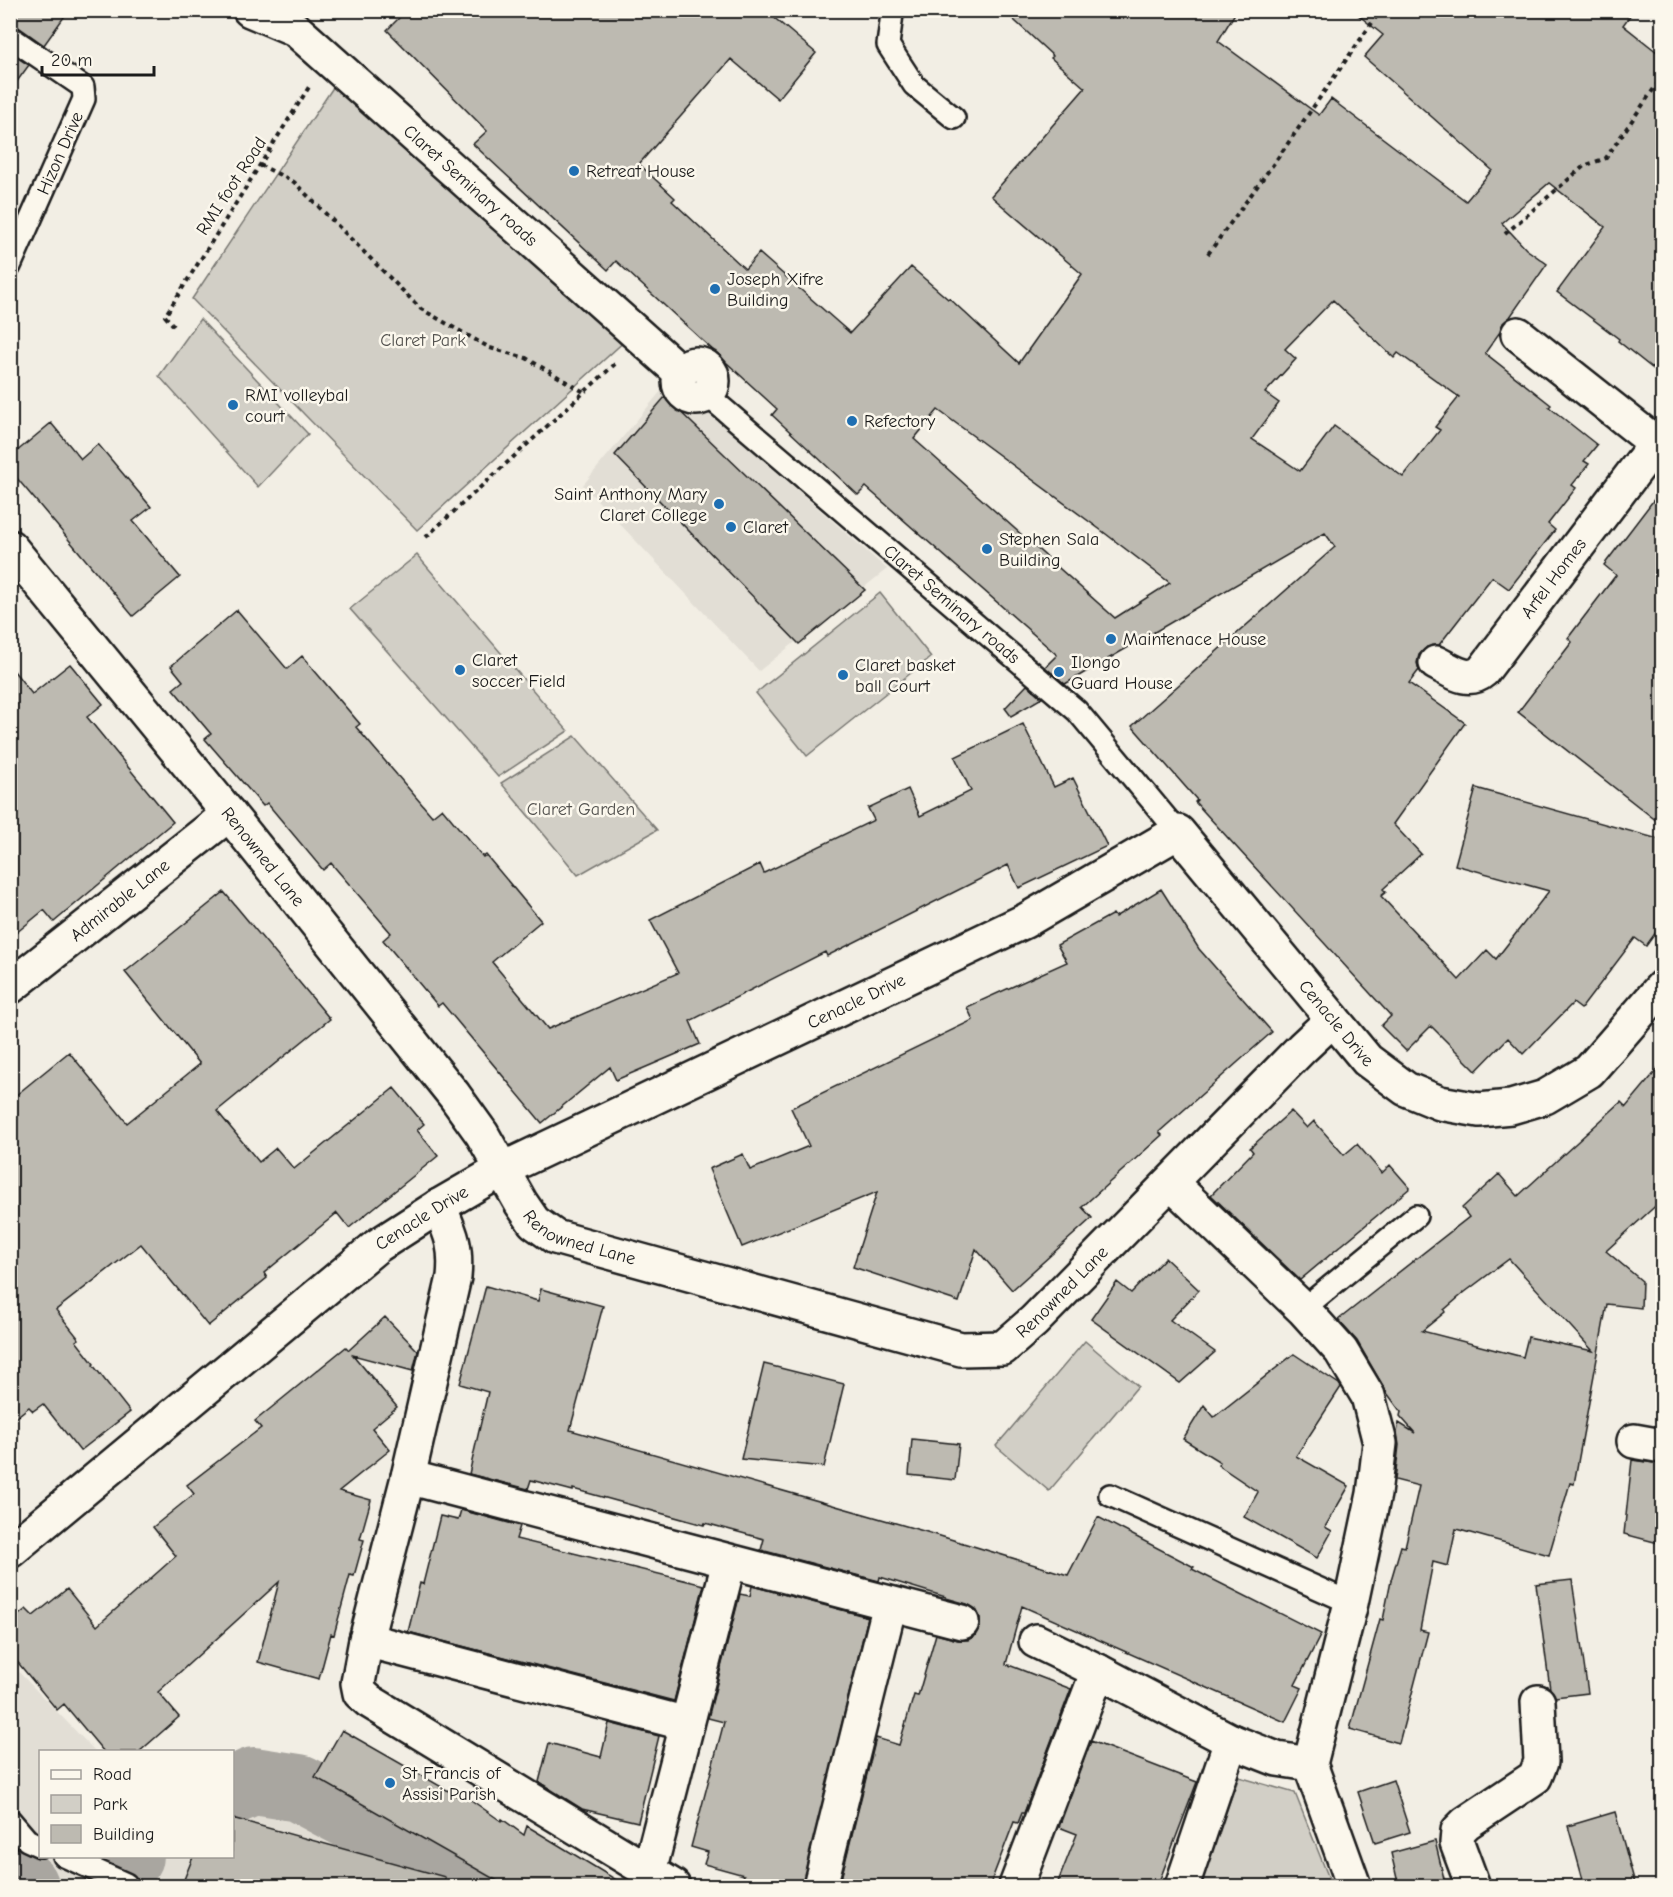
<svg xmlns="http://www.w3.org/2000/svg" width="1673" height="1897" viewBox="0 0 1673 1897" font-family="'Comic Neue',sans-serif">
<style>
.built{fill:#e2ded5}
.green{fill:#d2cfc6;stroke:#777671;stroke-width:1.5}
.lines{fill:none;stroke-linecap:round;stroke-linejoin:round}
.river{stroke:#a9a6a0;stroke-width:68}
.building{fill:#bdbab1;stroke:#1c1c1c;stroke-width:1.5;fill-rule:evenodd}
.lane-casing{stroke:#1c1c1c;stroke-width:26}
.street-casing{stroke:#1c1c1c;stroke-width:38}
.secondary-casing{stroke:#1c1c1c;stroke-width:38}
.path{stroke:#1c1c1c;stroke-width:4;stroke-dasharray:4.5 4.5;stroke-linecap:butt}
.lane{stroke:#fbf7ec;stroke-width:21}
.street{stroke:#fbf7ec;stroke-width:33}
.secondary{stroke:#fbf7ec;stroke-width:33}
.poi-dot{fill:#1f6fb2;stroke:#fbf7ec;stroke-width:2}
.labels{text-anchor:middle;stroke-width:5;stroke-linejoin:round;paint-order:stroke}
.street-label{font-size:18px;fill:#1c1c1c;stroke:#fbf7ec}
.poi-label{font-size:18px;fill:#1c1c1c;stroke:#fbf7ec;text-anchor:start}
.park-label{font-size:18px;fill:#53524f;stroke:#fbf7ec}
</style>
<rect width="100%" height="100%" fill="#f2eee4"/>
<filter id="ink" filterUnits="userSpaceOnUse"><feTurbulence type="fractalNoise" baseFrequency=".0167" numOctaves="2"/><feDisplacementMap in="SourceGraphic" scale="12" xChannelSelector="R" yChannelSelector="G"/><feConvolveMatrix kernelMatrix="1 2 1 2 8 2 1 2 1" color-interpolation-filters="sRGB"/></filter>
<g filter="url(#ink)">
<!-- built -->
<path class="built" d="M 671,379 L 887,569 L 759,671 L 583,485 Z
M 10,1663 L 95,1751 L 40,1752 L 40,1856 L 232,1856 L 233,1789 L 276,1795 L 418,1873 L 412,1886 L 11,1886 Z"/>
<!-- green -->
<path class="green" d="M 336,83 L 628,338 L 417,530 L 192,299 Z
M 200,319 L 308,434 L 258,487 L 159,376 Z
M 417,555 L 568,731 L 498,777 L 350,609 Z
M 880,593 L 931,657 L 807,756 L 756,693 Z
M 575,736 L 657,830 L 578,875 L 501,783 Z
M 1085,1341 L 1138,1386 L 1049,1491 L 996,1446 Z
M 1239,1777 L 1295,1793 L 1332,1886 L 1198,1886 Z"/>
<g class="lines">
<!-- river -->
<path class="river" d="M 232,1791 L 254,1781 L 299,1788 L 483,1886
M 128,1858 L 130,1856
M 10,1878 L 25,1886"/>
</g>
<!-- building -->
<path class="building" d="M 10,10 L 69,10 L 44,45 L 17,26 L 10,24 Z
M 407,10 L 765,10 L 816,53 L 778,99 L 731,59 L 639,164 L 675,198 L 672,201 L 745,269 L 759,253 L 850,333 L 911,267 L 948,299 L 949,298 L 1019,363 L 1082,274 L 991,196 L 1085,88 L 1051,58 L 1053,56 L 1003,10 L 1237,10 L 1218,41 L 1319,115 L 1331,99 L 1466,201 L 1492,170 L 1364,57 L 1383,35 L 1352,10 L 1634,10 L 1623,25 L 1662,56 L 1662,376 L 1618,341 L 1619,339 L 1557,292 L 1605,227 L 1549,183 L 1502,223 L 1526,249 L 1547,264 L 1510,317 L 1503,323 L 1500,332 L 1485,353 L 1551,405 L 1549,407 L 1597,445 L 1584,461 L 1589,464 L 1572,485 L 1576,488 L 1548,524 L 1555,530 L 1509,589 L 1492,577 L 1439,645 L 1427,647 L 1419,655 L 1417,663 L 1419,670 L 1409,683 L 1465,723 L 1393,824 L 1421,854 L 1383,889 L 1386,892 L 1381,896 L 1459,980 L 1487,950 L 1496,959 L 1549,891 L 1455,865 L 1476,788 L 1662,840 L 1662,924 L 1646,946 L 1635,938 L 1581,1009 L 1573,1003 L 1523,1054 L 1508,1038 L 1476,1071 L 1431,1026 L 1406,1051 L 1381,1026 L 1391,1016 L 1195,802 L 1197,800 L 1132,726 L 1335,547 L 1325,533 L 1065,684 L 1045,667 L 1057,655 L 866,487 L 858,495 L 772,415 L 777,409 L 616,261 L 608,270 L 473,144 L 487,131 L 387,30 ZM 1333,300 L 1394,358 L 1398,353 L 1459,397 L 1435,427 L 1440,430 L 1403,477 L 1334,426 L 1300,471 L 1252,439 L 1279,403 L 1265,393 L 1296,359 L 1285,349 ZM 938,410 L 1102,531 L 1170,583 L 1115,618 L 914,439 Z
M 10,53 L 29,65 L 10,91 Z
M 665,397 L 865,590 L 799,644 L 615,455 Z
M 51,423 L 81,459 L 98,444 L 151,507 L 133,521 L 180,577 L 133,616 L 10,470 L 10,457 Z
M 1662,489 L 1662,825 L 1518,712 L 1572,642 L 1568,638 L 1616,575 L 1604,565 Z
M 237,610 L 287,669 L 302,656 L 360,724 L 356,727 L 432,816 L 442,808 L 483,857 L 486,855 L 541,921 L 492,962 L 548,1029 L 678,973 L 650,920 L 760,864 L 764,873 L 874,820 L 868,808 L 908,789 L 920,816 L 971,791 L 955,757 L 1023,724 L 1054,787 L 1073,778 L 1107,846 L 1019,888 L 1008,865 L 827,956 L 825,952 L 690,1021 L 700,1044 L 616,1080 L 610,1067 L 542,1123 L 442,1003 L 438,1006 L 383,940 L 391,933 L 331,863 L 323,870 L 267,803 L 263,806 L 205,739 L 211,734 L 173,689 L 183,681 L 171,666 Z
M 70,664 L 103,704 L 87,717 L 173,822 L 54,922 L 44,910 L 10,938 L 10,666 L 32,694 Z
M 1027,685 L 1042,698 L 1011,716 L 1005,708 Z
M 1161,889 L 1199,949 L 1272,1032 L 1159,1132 L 1162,1135 L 1082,1207 L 1092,1218 L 1012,1290 L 976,1249 L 959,1302 L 853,1267 L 877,1192 L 742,1247 L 709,1169 L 743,1154 L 750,1170 L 809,1146 L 791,1108 L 973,1020 L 967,1007 L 1067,962 L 1057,945 L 1113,914 L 1115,917 Z
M 224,892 L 330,1019 L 217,1111 L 259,1162 L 276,1148 L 294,1169 L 394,1088 L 424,1124 L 417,1130 L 438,1156 L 349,1228 L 337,1213 L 264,1273 L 267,1278 L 208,1326 L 141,1244 L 56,1310 L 79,1339 L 76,1341 L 94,1364 L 93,1365 L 130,1412 L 80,1451 L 43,1404 L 33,1411 L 29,1407 L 10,1422 L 10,1100 L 69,1052 L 127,1123 L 200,1064 L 125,972 Z
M 1662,1064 L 1662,1200 L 1606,1251 L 1642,1281 L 1641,1308 L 1607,1304 L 1574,1484 L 1570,1483 L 1549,1555 L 1456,1529 L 1448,1566 L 1433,1562 L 1420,1630 L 1428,1632 L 1399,1743 L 1350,1729 L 1380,1619 L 1383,1620 L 1391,1580 L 1401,1546 L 1405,1547 L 1419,1486 L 1395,1480 L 1399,1445 L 1397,1432 L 1399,1423 L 1415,1433 L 1400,1416 L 1401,1412 L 1387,1393 L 1357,1341 L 1338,1320 L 1469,1217 L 1462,1208 L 1499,1174 L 1518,1196 L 1621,1102 L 1626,1107 ZM 1509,1259 L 1593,1351 L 1528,1337 L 1523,1357 L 1422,1331 L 1445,1312 L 1444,1310 L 1465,1292 Z
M 1291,1111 L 1307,1128 L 1314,1121 L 1344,1155 L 1357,1144 L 1382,1173 L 1390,1165 L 1410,1188 L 1300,1280 L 1211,1195 L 1253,1152 L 1250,1148 Z
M 1165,1258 L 1199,1290 L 1170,1320 L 1215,1352 L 1180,1383 L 1091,1319 L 1117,1282 L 1131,1293 Z
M 486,1286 L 538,1301 L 541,1289 L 603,1306 L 570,1430 L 927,1532 L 1068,1575 L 1098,1517 L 1194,1567 L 1192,1569 L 1321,1634 L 1295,1685 L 1302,1688 L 1285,1722 L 1022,1606 L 1006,1664 L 1071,1689 L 1024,1813 L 1022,1813 L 1018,1823 L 1014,1822 L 989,1887 L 839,1887 L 876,1738 L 899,1745 L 914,1695 L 918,1696 L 936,1634 L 958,1640 L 968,1640 L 975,1636 L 980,1626 L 980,1617 L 976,1609 L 967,1604 L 946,1598 L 946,1597 L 880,1577 L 879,1581 L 761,1550 L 764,1539 L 705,1523 L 704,1525 L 573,1489 L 573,1491 L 531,1480 L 528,1489 L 469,1474 L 488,1392 L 460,1384 Z
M 385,1317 L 418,1351 L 413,1371 L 353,1355 L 397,1407 L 372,1428 L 390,1450 L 339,1491 L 371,1500 L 360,1539 L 364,1540 L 354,1576 L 350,1575 L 334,1635 L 331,1634 L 319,1679 L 258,1662 L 279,1582 L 158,1692 L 179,1717 L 139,1752 L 104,1752 L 64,1704 L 57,1710 L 10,1653 L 10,1622 L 26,1609 L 33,1616 L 67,1589 L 97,1626 L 176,1556 L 153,1527 L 194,1494 L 187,1485 L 261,1428 L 255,1421 L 346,1347 L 349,1350 Z
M 1294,1354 L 1339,1384 L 1341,1387 L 1296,1456 L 1349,1486 L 1325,1527 L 1332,1531 L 1317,1558 L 1244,1517 L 1258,1492 L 1218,1465 L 1220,1462 L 1183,1439 L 1204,1405 L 1214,1417 Z
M 764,1364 L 844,1384 L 824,1467 L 741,1459 Z
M 912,1439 L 959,1444 L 955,1480 L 909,1475 Z
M 1632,1460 L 1662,1464 L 1662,1544 L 1624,1534 Z
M 461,1510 L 520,1526 L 516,1539 L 704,1585 L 674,1701 L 408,1632 L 420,1583 L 423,1584 L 440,1516 L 458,1520 Z
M 1572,1580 L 1588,1693 L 1555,1697 L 1550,1689 L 1536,1584 Z
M 752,1586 L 868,1617 L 802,1887 L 741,1887 L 744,1875 L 704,1864 L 708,1852 L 691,1847 L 724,1722 L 708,1718 L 740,1594 L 750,1596 Z
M 609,1723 L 659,1736 L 638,1822 L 582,1809 L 539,1782 L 549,1743 L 601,1757 Z
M 342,1730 L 459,1797 L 461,1793 L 501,1821 L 502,1819 L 524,1835 L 527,1826 L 628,1887 L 508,1887 L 315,1777 Z
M 1091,1741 L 1197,1782 L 1157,1887 L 1056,1887 L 1077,1834 L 1059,1827 Z
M 1393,1780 L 1410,1832 L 1375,1843 L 1358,1792 Z
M 1615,1812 L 1636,1887 L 1585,1887 L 1568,1826 Z
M 232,1818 L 445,1877 L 444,1887 L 181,1887 L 193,1857 L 232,1857 Z
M 1435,1841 L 1446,1887 L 1399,1887 L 1391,1853 Z"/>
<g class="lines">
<!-- lane casing -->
<g class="lane-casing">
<g id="lane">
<path d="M 895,10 L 892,14 L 888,45 L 914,85 L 954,118"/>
<path d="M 10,37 L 83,87 L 84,99 L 10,266"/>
<path id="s1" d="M 707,395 L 1077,711 L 1178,832"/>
<path d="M 1303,1309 L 1416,1216"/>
<path d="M 1110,1495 L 1351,1603"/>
<path d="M 10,1820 L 27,1840 L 40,1846"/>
<path d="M 64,1856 L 126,1884"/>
</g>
</g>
<!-- street casing -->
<g class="street-casing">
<g id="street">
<path id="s2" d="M 250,10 L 295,29 L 681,373"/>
<path d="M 1518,334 L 1662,448"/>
<circle cx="696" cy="381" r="17"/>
<path id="s3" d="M 10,547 L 229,814 L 454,1095 L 482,1134 L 521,1203 L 534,1222 L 555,1237 L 961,1349 L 1003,1348 L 1034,1321 L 1302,1048 L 1333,1019"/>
<path id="s4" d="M 1436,663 C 1452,671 1468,684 1483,671 L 1656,443"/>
<path id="s5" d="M 10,987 L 229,814"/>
<path d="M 1171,1183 L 1303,1309 L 1341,1351 L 1368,1396 L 1380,1443 L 1374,1494 L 1351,1603 L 1310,1764 L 1354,1886"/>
<path d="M 439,1206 C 451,1234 457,1246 454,1277 L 408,1477 L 366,1640 L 358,1683 L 360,1693 L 369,1701 L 673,1886"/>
<path d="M 1634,1441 L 1662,1446"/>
<path d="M 408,1477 L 962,1622"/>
<path d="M 366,1640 L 687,1724"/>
<path d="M 1036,1641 L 1098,1671 L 1231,1741 L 1277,1759 L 1310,1764"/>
<path d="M 649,1872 L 729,1562"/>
<path d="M 820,1886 L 890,1604"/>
<path d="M 1016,1886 L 1098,1671"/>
<path d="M 1182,1886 L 1231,1741"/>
<path d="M 1473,1886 L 1457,1843 L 1458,1831 L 1466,1823 L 1535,1777 L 1541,1762 L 1538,1702"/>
</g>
</g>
<!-- secondary casing -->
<g class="secondary-casing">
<g id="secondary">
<path id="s6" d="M 10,1551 L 377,1246 L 439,1206 L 503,1169 L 1025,921 L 1178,832 L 1367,1060 L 1406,1089 L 1440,1103 L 1479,1110 L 1511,1107 L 1545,1097 L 1589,1071 L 1662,987"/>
</g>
</g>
<!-- path -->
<path class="path" d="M 260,165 L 294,182 L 421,309 L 490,348 L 526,358 L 584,392
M 1505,234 L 1584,166 L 1606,158 L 1662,77
M 1208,254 L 1277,159 L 1381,10
M 174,326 L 165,316 L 309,87
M 426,537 L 615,364"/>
<!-- lane -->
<use href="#lane" class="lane"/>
<!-- street -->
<use href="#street" class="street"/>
<!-- secondary -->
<use href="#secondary" class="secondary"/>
</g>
</g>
<!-- markers -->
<g class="poi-dot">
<circle cx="574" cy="171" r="6"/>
<circle cx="715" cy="289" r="6"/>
<circle cx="233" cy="405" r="6"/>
<circle cx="852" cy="421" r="6"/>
<circle cx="719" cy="504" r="6"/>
<circle cx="731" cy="527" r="6"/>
<circle cx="987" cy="549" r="6"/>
<circle cx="1111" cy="639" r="6"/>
<circle cx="460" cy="670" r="6"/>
<circle cx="1059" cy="672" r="6"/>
<circle cx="843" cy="675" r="6"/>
<circle cx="390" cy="1783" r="6"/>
</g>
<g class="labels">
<!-- street labels -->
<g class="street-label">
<text transform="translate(60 153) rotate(-66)" y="6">Hizon Drive</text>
<text dy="6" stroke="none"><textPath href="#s2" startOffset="284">Claret Seminary roads</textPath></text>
<text transform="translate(231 186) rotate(-57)" y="6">RMI foot Road</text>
<text dy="6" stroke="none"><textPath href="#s4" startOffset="168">Arfel Homes</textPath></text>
<text dy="6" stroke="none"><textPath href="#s1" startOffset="322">Claret Seminary roads</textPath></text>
<text dy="6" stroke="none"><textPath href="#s3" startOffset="400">Renowned Lane</textPath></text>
<text dy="6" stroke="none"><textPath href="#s5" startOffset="140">Admirable Lane</textPath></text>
<text dy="6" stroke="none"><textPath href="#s6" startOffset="1016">Cenacle Drive</textPath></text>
<text dy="6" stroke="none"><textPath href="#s6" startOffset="1628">Cenacle Drive</textPath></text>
<text dy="6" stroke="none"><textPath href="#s6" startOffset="530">Cenacle Drive</textPath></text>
<text dy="6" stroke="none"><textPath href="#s3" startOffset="904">Renowned Lane</textPath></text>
<text dy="6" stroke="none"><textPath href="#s3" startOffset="1426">Renowned Lane</textPath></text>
</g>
<!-- poi labels -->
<g class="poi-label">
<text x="586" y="177">Retreat House</text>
<text x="727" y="285">Joseph Xifre<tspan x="727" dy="21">Building</tspan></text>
<text x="245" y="401">RMI volleybal<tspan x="245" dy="21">court</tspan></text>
<text x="864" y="427">Refectory</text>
<text x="707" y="500" text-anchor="end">Saint Anthony Mary<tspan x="707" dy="21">Claret College</tspan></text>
<text x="743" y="533">Claret</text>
<text x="999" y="545">Stephen Sala<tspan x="999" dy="21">Building</tspan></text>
<text x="1123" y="645">Maintenace House</text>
<text x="472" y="666">Claret<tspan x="472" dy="21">soccer Field</tspan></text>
<text x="1071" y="668">Ilongo<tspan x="1071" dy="21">Guard House</tspan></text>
<text x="855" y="671">Claret basket<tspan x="855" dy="21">ball Court</tspan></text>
<text x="402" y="1779">St Francis of<tspan x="402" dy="21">Assisi Parish</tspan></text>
</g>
<!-- park labels -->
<g class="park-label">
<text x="423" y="346">Claret Park</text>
<text x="581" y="815">Claret Garden</text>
</g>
</g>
<!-- margin -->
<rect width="1673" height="1897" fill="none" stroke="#fbf7ec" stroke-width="36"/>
<rect x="18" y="18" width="1637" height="1861" fill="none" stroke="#1c1c1c" stroke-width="2" filter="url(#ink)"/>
<!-- legend -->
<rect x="39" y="1750" width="195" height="108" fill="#fbf7ec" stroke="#a29f99" stroke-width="1.5"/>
<rect x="51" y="1770" width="30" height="9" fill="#fbf7ec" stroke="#a29f99" stroke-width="1.5"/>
<text x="93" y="1780" font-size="18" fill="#1c1c1c">Road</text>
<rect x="51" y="1795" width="30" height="18" fill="#d2cfc6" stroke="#a29f99" stroke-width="1.5"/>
<text x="93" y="1810" font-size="18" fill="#1c1c1c">Park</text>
<rect x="51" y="1825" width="30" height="18" fill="#bdbab1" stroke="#a29f99" stroke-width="1.5"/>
<text x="93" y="1840" font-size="18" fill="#1c1c1c">Building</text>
<!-- scale -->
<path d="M42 66v9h112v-9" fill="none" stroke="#1c1c1c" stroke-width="3"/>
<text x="51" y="66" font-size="18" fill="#1c1c1c" stroke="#fbf7ec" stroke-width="4.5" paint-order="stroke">20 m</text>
</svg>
